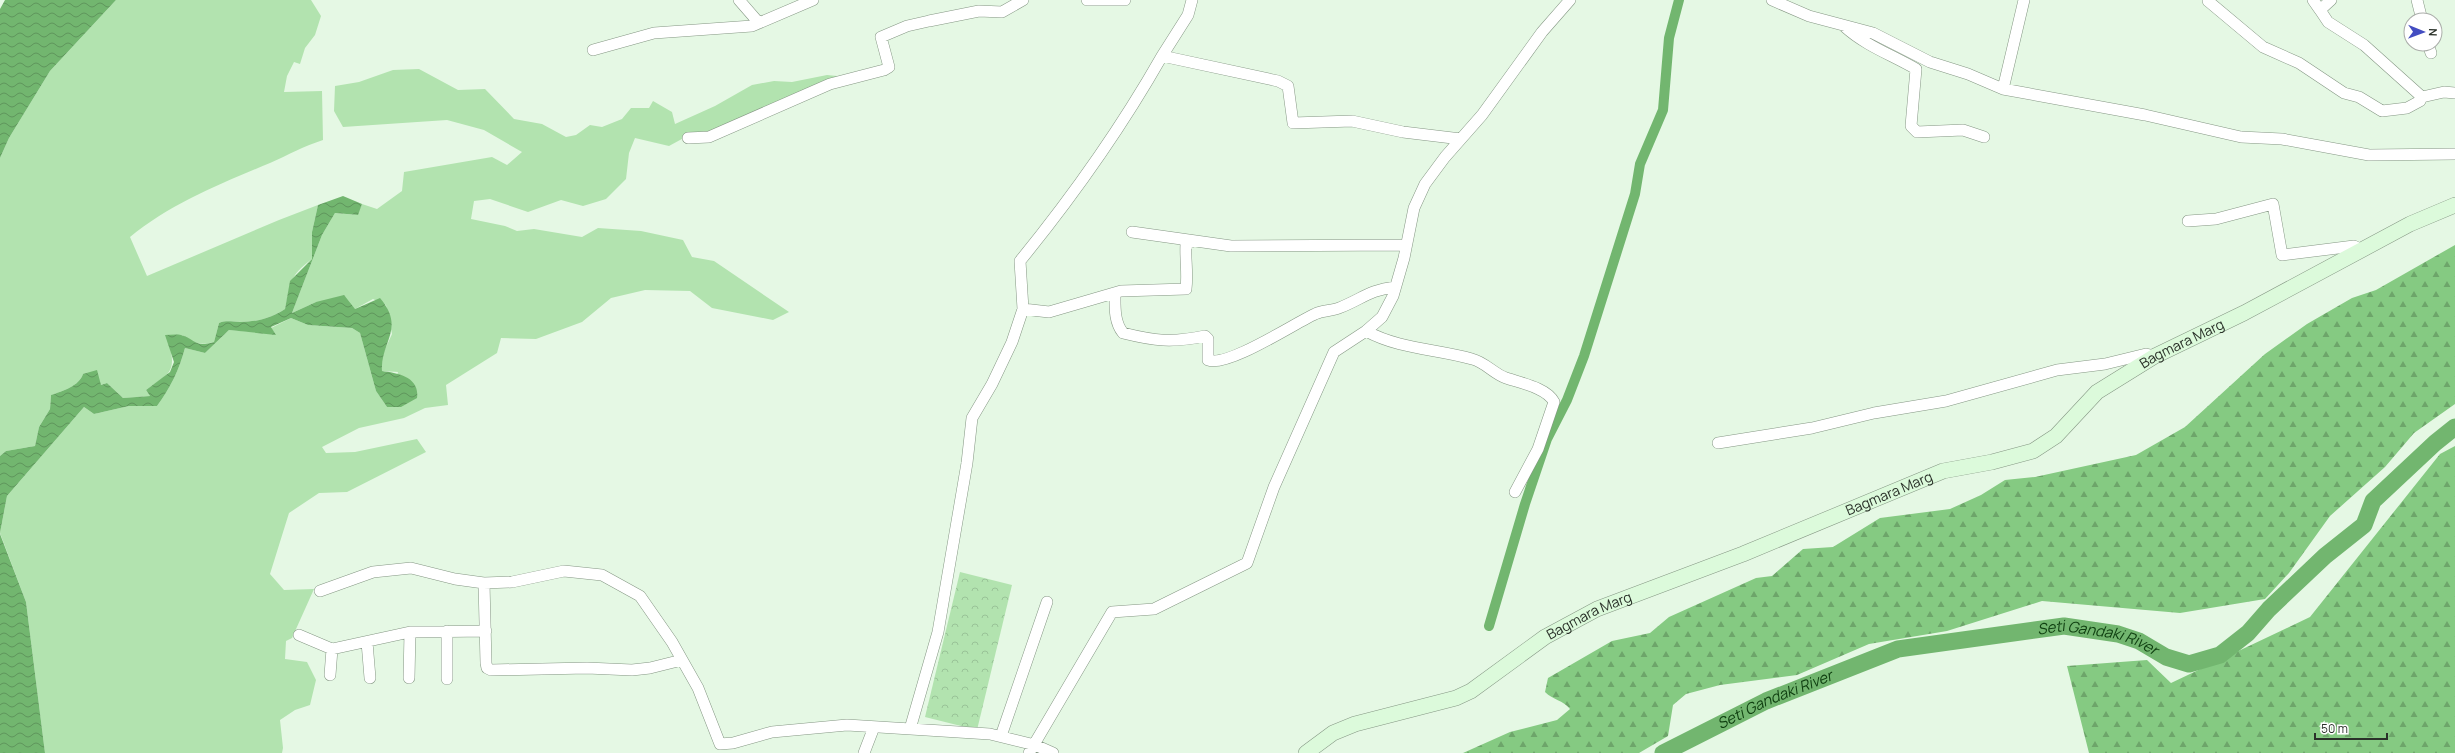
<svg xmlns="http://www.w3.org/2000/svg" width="2455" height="753" viewBox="0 0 2455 753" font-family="Manrope,sans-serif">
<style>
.green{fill:#b2e3af}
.forest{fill:url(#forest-firs)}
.park{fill:url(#park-crowns)}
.water{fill:url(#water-waves)}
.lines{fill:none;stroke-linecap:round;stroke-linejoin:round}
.canal{stroke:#72b66f;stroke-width:10}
.river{stroke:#72b66f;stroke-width:17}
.street-casing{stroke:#859784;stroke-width:12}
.secondary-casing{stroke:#859784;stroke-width:16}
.street{stroke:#fff;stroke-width:11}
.secondary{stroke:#dcfadb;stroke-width:15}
.labels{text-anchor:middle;stroke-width:4;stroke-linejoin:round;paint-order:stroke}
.street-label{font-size:14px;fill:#2a3129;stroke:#fff}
.water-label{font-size:15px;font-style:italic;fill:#104011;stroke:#fff}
</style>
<defs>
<pattern id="forest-firs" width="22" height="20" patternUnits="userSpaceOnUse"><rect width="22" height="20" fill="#85ca82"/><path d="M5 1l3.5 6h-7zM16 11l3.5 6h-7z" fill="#6da56a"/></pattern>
<pattern id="park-crowns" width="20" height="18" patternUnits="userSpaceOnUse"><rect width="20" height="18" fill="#b2e3af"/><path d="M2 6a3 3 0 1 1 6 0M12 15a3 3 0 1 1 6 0" fill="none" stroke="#99c397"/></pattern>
<pattern id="water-waves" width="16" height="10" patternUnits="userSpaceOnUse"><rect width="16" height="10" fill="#72b66f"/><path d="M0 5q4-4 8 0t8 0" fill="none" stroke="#5e955b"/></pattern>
</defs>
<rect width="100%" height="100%" fill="#e5f8e4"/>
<!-- green -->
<path class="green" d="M 116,0 L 311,0 L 321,16 L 315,35 L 305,48 L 300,64 L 294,62 L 287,76 L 284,92 L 322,91 L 323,140 C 304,146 288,155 270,163 C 222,183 170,204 130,237 L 147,276 L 279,220 L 318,205 L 312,232 L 312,259 C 288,277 291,283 285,309 C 272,318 256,322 240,322 C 232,322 227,320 219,323 L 214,342 C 201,346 193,343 182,335 L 170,348 C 177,374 165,376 146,390 L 150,396 L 123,398 L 107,383 L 101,385 L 83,374 C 79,386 63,391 51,395 L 50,409 L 39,427 L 35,446 L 6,451 L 0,456 L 0,158 L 9,138 L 50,71 Z
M 419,69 L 458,90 L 485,89 L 514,119 L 542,124 L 566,137 L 576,135 L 590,125 L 602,127 L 622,119 L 631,108 L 649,108 L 653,101 L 672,112 L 675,124 L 715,106 L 752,85 L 774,81 L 792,82 L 827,75 L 847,77 L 709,134 L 691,134 L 669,146 L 635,138 L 629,153 L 626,179 L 606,199 L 583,206 L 561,200 L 528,212 L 490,199 L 474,201 L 471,219 L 505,226 L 517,231 L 534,229 L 582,237 L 598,228 L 641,231 L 683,240 L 692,257 L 714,261 L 789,312 L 773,320 L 712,308 L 690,291 L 645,290 L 611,298 L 582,322 L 536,339 L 501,338 L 497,353 L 446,385 L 448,405 L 425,408 L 404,418 L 359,428 L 322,447 L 326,453 L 355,452 L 417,439 L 426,452 L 347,492 L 319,493 L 289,513 L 270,574 L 284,590 L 314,589 L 292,638 L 286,641 L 285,659 L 307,662 L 316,680 L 310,705 L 295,710 L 280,720 L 283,748 L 282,753 L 45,753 L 26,602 L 0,533 L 7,496 L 84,407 L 94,414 L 129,406 L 157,406 C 171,387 179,370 185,348 L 205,353 L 229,330 L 275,334 L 271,328 L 291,318 L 308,325 L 352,328 L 360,333 L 376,391 L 387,407 L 398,372 L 382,371 L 381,358 L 392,334 L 386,305 L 373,299 L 355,309 L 316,302 L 292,313 L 322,235 L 335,213 L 357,215 L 362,204 L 377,209 L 402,191 L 404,172 L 492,157 L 507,165 L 522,152 L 484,130 L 447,120 L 343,127 L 334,111 L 335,86 L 359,82 L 393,70 Z"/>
<!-- forest -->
<path class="forest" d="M 2455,245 L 2455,404 L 2414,433 L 2385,467 L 2330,516 L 2289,573 L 2265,599 L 2180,613 L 2042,601 L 1947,631 L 1869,644 L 1797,675 L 1720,685 L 1686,694 L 1673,705 L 1668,736 L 1639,753 L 1463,753 L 1510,732 L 1557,720 L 1570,709 C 1563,700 1553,700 1545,692 L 1548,678 L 1612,641 L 1650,633 L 1669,617 L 1756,578 L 1772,576 L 1803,549 L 1833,547 L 1880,518 L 1950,509 L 1981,495 L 2005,480 L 2035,477 L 2136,455 L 2185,427 L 2265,354 L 2307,324 L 2352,298 L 2376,290 Z
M 2455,446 L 2455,753 L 2089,753 L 2067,666 L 2147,660 L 2171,683 L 2310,617 L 2440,454 Z"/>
<!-- park -->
<path class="park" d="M 960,572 L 1012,585 L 977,730 L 925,717 Z"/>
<!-- water -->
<path class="water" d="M 5,0 L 116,0 L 50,71 L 9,138 L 0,158 L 0,9 Z
M 343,196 L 362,204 L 358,215 L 335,213 L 322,235 L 292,313 L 316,302 L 344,295 L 355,309 L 380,298 C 406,329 380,342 382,371 C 398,373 420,377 417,398 L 401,407 L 387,407 L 376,391 L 360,333 L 352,328 L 308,325 L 291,318 L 271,327 L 276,335 L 229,330 L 205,353 L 185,348 C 179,370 171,387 157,406 L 129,406 L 94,414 L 84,407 L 7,496 L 0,533 L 0,456 L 6,451 L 35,446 L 39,427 L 50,409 L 51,395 C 63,391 79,386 83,374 L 97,370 L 101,385 L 107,383 L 123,398 L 150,396 L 146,390 L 170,372 L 174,362 L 165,335 C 170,335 176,334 181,335 C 196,339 194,348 214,342 L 219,323 C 227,320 232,322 240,322 C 256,322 272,318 285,309 L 290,281 L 312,259 L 312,232 L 318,205 Z
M 0,534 L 26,602 L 45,753 L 0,753 Z"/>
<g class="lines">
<!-- canal -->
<path class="canal" d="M 1489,626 L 1525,504 L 1547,439 L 1567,400 L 1584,356 L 1635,194 L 1640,164 L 1663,110 L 1669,38 L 1679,0"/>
<!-- river -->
<path class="river" id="s1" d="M 1663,753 L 1766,701 L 1898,649 L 2064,626 L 2118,634 L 2139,641 L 2166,657 L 2189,664 L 2220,655 L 2248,633 L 2269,609 L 2325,556 L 2364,525 L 2373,501 L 2435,443 L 2455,427"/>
<!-- street casing -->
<g class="street-casing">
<path id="street" d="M 739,0 L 759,23
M 1087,0 L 1125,0
M 1192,0 L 1188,15 L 1162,56 L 1278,81 L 1288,86 L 1293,123 L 1352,121 L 1403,132 L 1461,139
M 1772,0 L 1809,16 L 1873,33 L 1930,62 L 1968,74 L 2003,89 L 2145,115 L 2241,137 L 2282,139 L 2369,155 L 2455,154
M 2209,0 L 2208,1 L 2263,47 L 2299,63 L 2344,93 L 2359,97 L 2382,111 L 2407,108 L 2420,101 L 2422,97
M 2313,0 L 2320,10
M 2331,0 L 2320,10 L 2328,22 L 2364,45 L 2422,97 L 2444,92 L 2455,93
M 2417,0 L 2422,20
M 1845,27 C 1866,46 1892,55 1916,69 L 1911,126 L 1917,132 L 1963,130 L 1984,137
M 2428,44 L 2431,53
M 593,50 L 654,33 L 752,26 L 813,0
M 1162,56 C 1121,128 1073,196 1020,261 L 1023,309 L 1049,312 L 1121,291 L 1186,289 C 1188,273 1185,259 1186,244 L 1194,241
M 2003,89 L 2024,0
M 688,138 L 709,137 L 830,84 L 884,70 L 889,67 L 881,37 L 907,26 L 929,21 L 979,11 L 1002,12 L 1023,0
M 2188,221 L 2216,219 L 2273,204 L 2282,255 L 2354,246 L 2362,250
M 1132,232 L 1231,246 L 1406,245
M 1115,293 C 1115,307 1114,322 1123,333 C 1155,341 1172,343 1205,336 L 1208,339 L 1208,360 C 1227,368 1295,323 1315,314 C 1323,310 1332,311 1339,308 C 1362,299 1369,290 1395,287
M 1366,331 C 1399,349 1436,349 1472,359 C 1485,362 1494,374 1506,378 C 1521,383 1547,388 1554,402 L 1538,449 L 1515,492
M 1718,443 L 1812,428 L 1874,413 L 1946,401 L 2057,370 L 2105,364 L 2146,354 L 2155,356
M 484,583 L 486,663 L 487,668 L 491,670 L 587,668 L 632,670 L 650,668 L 682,660
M 320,591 L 373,572 L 411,568 L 455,579 L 484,583 L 512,582 L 564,571 L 602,575 L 640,596 L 672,642 L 698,688 L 720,744 L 733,743 L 772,732 L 847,725 L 990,734 L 1035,745 L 1053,753
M 299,635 L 332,649
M 367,642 L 370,678
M 330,675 L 332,649 L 410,632 L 486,631
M 409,678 L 410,632
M 447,679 L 447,631
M 910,729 L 938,632 L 967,463 L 972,418 L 992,384 L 1012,342 L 1023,309
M 1001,736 L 1047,602
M 864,753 L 874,727
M 1029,753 L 1112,612 L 1154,609 L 1247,563 L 1274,487 L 1334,352 L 1366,331 L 1382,317 L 1393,296 L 1404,258 L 1414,208 L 1425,184 L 1445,157 L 1482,115 L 1542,32 L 1570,0"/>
</g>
<!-- secondary casing -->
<g class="secondary-casing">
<g id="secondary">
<path id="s2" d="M 1306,753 L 1333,733 L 1355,724 L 1456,698 L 1471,691 L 1545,637 L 1597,609 L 1743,554 L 1943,471 L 1992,462 L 2033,451 L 2056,436 L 2097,392 L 2155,356 L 2244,313 L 2410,224 L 2455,205"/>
</g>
</g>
<!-- street -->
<use href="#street" class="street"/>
<!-- secondary -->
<use href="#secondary" class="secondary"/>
</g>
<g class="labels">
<!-- street labels -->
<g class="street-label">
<text dy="5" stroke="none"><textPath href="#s2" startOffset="979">Bagmara Marg</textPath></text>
<text dy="5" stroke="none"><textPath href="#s2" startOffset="643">Bagmara Marg</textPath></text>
<text dy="5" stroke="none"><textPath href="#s2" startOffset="319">Bagmara Marg</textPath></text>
</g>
<!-- water labels -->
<g class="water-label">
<text dy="5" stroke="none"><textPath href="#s1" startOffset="460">Seti Gandaki River</textPath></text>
<text dy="5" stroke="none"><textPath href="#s1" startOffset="124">Seti Gandaki River</textPath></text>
</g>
</g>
<!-- north arrow -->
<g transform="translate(2423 32) rotate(91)"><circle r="19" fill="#ffffff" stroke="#aaada9"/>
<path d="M0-3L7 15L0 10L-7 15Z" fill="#434dc1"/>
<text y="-6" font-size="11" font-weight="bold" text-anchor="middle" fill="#2a3129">N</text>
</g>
<!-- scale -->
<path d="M2315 733v6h72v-6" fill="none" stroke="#2a3129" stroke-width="2"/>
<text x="2321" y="733" font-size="12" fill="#2a3129" stroke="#ffffff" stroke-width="3" paint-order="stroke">50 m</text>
</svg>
